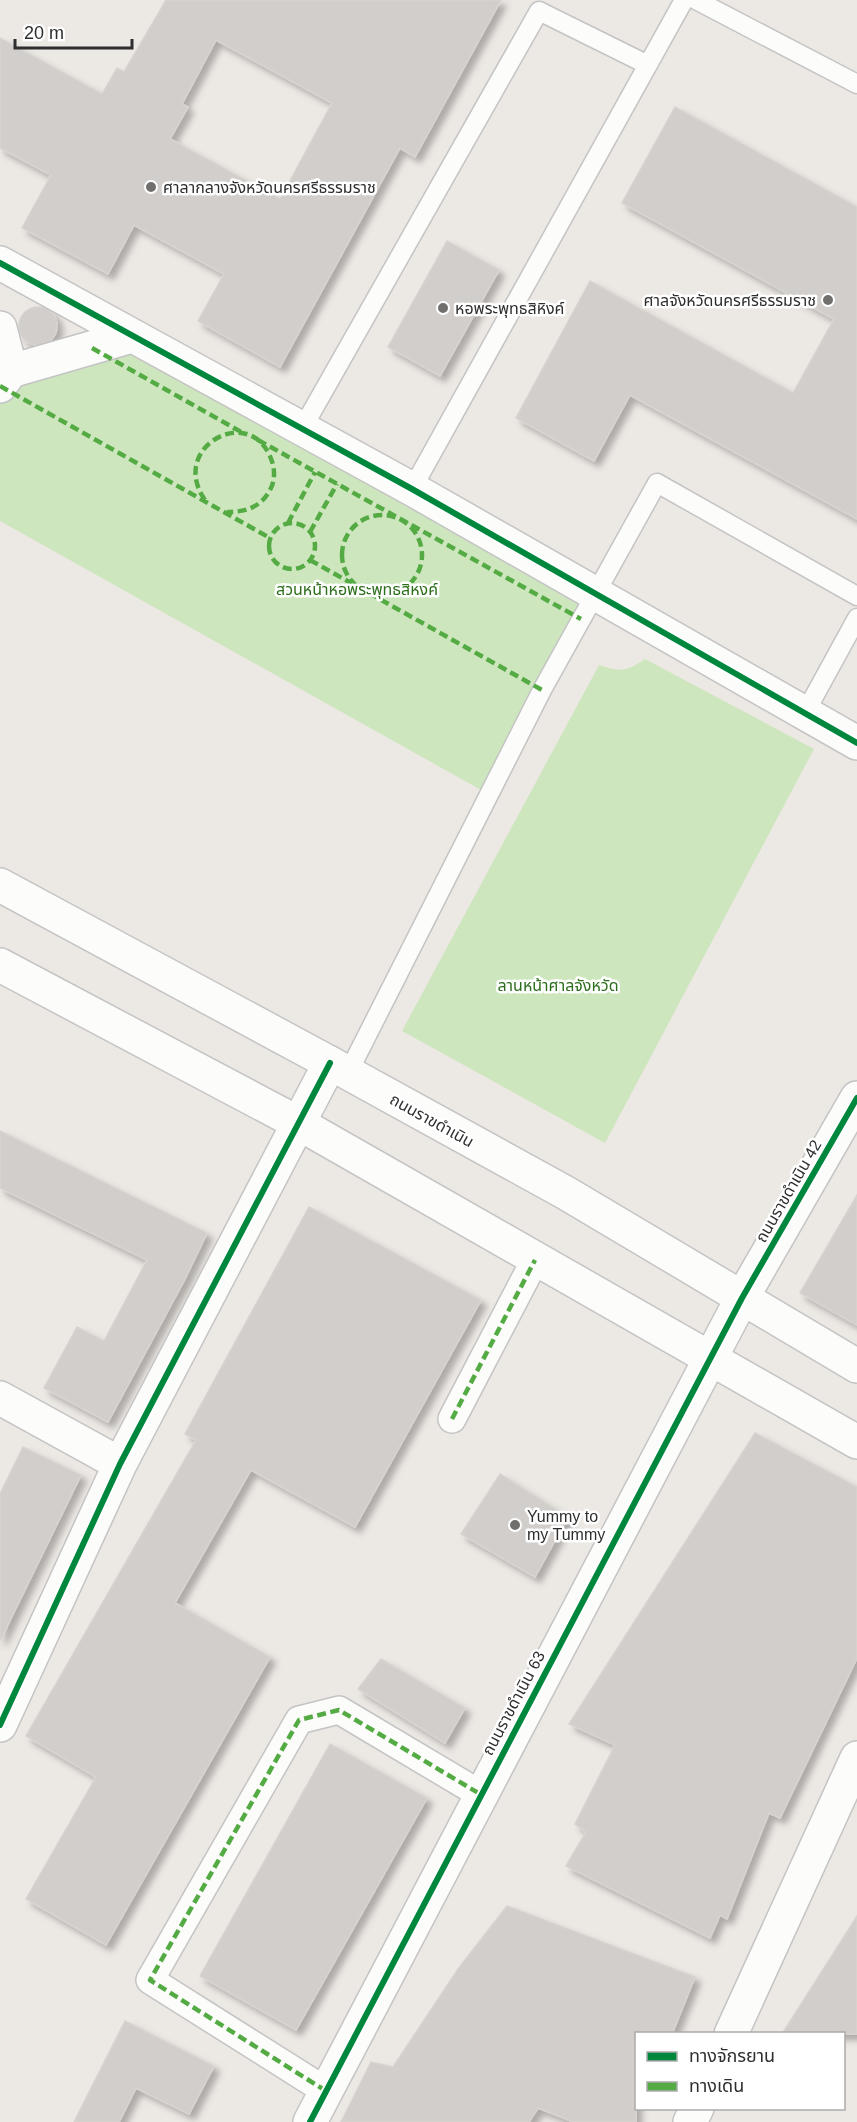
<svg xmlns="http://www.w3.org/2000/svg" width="857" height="2122" viewBox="0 0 857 2122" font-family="Helvetica,'Noto Sans Thai',sans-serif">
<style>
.green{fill:#cee6be}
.building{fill:#d1cecb;stroke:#d7d4d0;stroke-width:1.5;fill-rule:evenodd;filter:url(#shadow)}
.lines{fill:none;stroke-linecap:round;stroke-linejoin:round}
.service-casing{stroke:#c5c4c5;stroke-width:21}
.pedestrian-casing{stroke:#c5c4c5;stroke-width:30}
.minor-casing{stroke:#c5c4c5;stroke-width:36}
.tertiary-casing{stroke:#c5c4c5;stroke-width:36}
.secondary-casing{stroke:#c5c4c5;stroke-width:36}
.service{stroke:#fcfcfb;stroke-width:18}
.pedestrian{stroke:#fcfcfb;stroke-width:27}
.minor{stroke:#fcfcfb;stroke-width:33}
.tertiary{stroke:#fcfcfb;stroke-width:33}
.secondary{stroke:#fcfcfb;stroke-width:33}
.quiet{stroke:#54ab44;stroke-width:4.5;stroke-dasharray:9 4.5;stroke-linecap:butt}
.cycleway-casing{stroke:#fff;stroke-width:10}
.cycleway{stroke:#00873e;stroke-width:6}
.poi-dot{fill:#706f6e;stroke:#fff;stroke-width:2}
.labels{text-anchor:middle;stroke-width:5;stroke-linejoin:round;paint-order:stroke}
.poi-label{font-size:16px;fill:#2e2e2e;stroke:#fff;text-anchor:start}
.park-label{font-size:16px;fill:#2c6e1b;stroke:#fff}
.street-label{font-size:16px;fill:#2e2e2e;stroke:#fff}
</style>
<defs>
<filter id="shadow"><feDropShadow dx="5.5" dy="5.5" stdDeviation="3" flood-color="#0004"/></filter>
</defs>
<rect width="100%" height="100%" fill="#ece8e4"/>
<!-- green -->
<path class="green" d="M 0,328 L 11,371 L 132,336 L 596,594 L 490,795 L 0,521 Z
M 645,659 L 814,749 L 605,1143 L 402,1031 L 599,665 C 621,672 626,672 645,659 Z"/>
<!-- building -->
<path class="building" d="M 166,0 L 501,0 L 415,157 L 400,148 L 280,367 L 198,321 L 224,274 L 134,225 L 108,274 L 22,228 L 51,175 L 0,148 L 0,38 L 102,94 L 117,68 L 124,72 ZM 216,40 L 332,103 L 280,199 L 170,139 L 188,107 L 182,104 Z
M 675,107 L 857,207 L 857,519 L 630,395 L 594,461 L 516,418 L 590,281 L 793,393 L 834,319 L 622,203 Z
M 447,241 L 499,270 L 440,376 L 388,347 Z
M19 326a19 19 0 1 1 38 0a19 19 0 1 1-38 0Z
M 0,1131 L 207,1233 L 185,1279 L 108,1422 L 44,1388 L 77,1327 L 104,1341 L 147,1260 L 0,1188 Z
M 857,1195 L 857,1325 L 800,1293 Z
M 309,1207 L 481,1300 L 355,1527 L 251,1470 L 175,1603 L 270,1657 L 106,1945 L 26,1899 L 96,1777 L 26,1736 L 196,1440 L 185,1434 Z
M 755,1433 L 857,1487 L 857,1658 L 780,1818 L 769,1813 L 727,1919 L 720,1915 L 710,1938 L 566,1866 L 586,1832 L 575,1824 L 615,1745 L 569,1724 Z
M 23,1447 L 81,1475 L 0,1641 L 0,1494 Z
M 500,1474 L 568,1517 L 535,1577 L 461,1534 Z
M 381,1659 L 465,1708 L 445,1743 L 358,1689 Z
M 330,1744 L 427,1798 L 296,2030 L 200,1976 Z
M 507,1906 L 695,1977 L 672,2034 L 636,2034 L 636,2122 L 574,2122 L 538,2108 L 529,2122 L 341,2122 L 371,2062 L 393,2067 L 458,1969 Z
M 857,1916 L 857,2034 L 782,2034 Z
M 125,2021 L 214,2066 L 189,2114 L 136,2088 L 119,2122 L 74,2122 Z"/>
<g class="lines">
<!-- service casing -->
<g class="service-casing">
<path id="service" d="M 696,0 L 857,84
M 302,429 L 539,11 L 648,65
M 412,489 L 684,0
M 805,713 L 857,618
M 348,1073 L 542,690 L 657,483 L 857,596"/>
</g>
<!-- pedestrian casing -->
<g class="pedestrian-casing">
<path id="pedestrian" d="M 452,1419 L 535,1260
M 326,2091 L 150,1980 L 299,1720 L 339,1710 L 480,1794"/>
</g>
<!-- minor casing -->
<g class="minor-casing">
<path id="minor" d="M 0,263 L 412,489 L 857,743
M 0,328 L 11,371
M 0,386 L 11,371 L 132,336
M 0,1398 L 120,1464
M 0,1725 L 120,1464 L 330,1063
M 731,2034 L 857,1758
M 690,2122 L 697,2108"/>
</g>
<!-- tertiary casing -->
<g class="tertiary-casing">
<path id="tertiary" d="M 310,2122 L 742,1298 L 857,1098"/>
</g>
<!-- secondary casing -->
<g class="secondary-casing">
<path id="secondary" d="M 0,885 L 330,1063 L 566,1193 L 857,1366
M 0,965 L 298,1123 L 857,1442"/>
</g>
<!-- service -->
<use href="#service" class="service"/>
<!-- pedestrian -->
<use href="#pedestrian" class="pedestrian"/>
<!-- minor -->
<use href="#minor" class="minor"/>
<!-- tertiary -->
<use href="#tertiary" class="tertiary"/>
<!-- secondary -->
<use href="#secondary" class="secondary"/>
<!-- quiet -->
<path class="quiet" d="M 92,348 L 243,433
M 0,386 L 270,538
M 258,440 L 581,619
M 205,500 C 169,449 245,405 269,454 C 275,466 276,479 270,490 C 261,507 246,512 227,512
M342 555a40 40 0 1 1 80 0a40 40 0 1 1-80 0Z
M269 546a23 23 0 1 1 46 0a23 23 0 1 1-46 0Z
M 288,523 L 315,472
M 310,532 L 337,484
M 310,560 L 542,690
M 452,1419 L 535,1260
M 326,2091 L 150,1980 L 299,1720 L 339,1710 L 480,1794"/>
<!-- cycleway casing -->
<g class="cycleway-casing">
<path id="cycleway" d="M 0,263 L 412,489 L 857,743
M 0,1725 L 120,1464 L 330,1063
M 310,2122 L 742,1298 L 857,1098"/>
</g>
<!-- cycleway -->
<use href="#cycleway" class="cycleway"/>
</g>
<!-- markers -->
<g class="poi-dot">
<circle cx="151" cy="187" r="6"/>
<circle cx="828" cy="300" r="6"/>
<circle cx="443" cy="308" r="6"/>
<circle cx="515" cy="1525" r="6"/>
</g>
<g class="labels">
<!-- poi labels -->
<g class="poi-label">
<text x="163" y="193">ศาลากลางจังหวัดนครศรีธรรมราช</text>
<text x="816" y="306" text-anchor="end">ศาลจังหวัดนครศรีธรรมราช</text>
<text x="455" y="314">หอพระพุทธสิหิงค์</text>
<text x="527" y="1522">Yummy to<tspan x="527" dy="18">my Tummy</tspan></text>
</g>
<!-- park labels -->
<g class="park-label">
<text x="357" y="595">สวนหน้าหอพระพุทธสิหงค์</text>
<text x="558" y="991">ลานหน้าศาลจังหวัด</text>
</g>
<!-- street labels -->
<g class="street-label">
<text transform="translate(432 1120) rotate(29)" y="6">ถนนราขดำเนิน</text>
<text transform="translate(788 1191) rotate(-60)" y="6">ถนนราขดำเนิน 42</text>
<text transform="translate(513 1703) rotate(-62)" y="6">ถนนราขดำเนิน 63</text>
</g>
</g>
<!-- legend -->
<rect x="635" y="2032" width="210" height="78" fill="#ffffff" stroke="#ababab" stroke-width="1.5"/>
<rect x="647" y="2052" width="30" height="9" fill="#00873e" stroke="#ababab" stroke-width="1.5"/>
<text x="689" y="2062" font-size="18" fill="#2e2e2e">ทางจักรยาน</text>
<rect x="647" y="2082" width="30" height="9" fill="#54ab44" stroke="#ababab" stroke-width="1.5"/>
<text x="689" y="2092" font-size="18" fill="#2e2e2e">ทางเดิน</text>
<!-- scale -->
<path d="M15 39v9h117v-9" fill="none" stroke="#2e2e2e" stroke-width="3"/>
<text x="24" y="39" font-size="18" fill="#2e2e2e" stroke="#ffffff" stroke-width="4.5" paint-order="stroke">20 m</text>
</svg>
